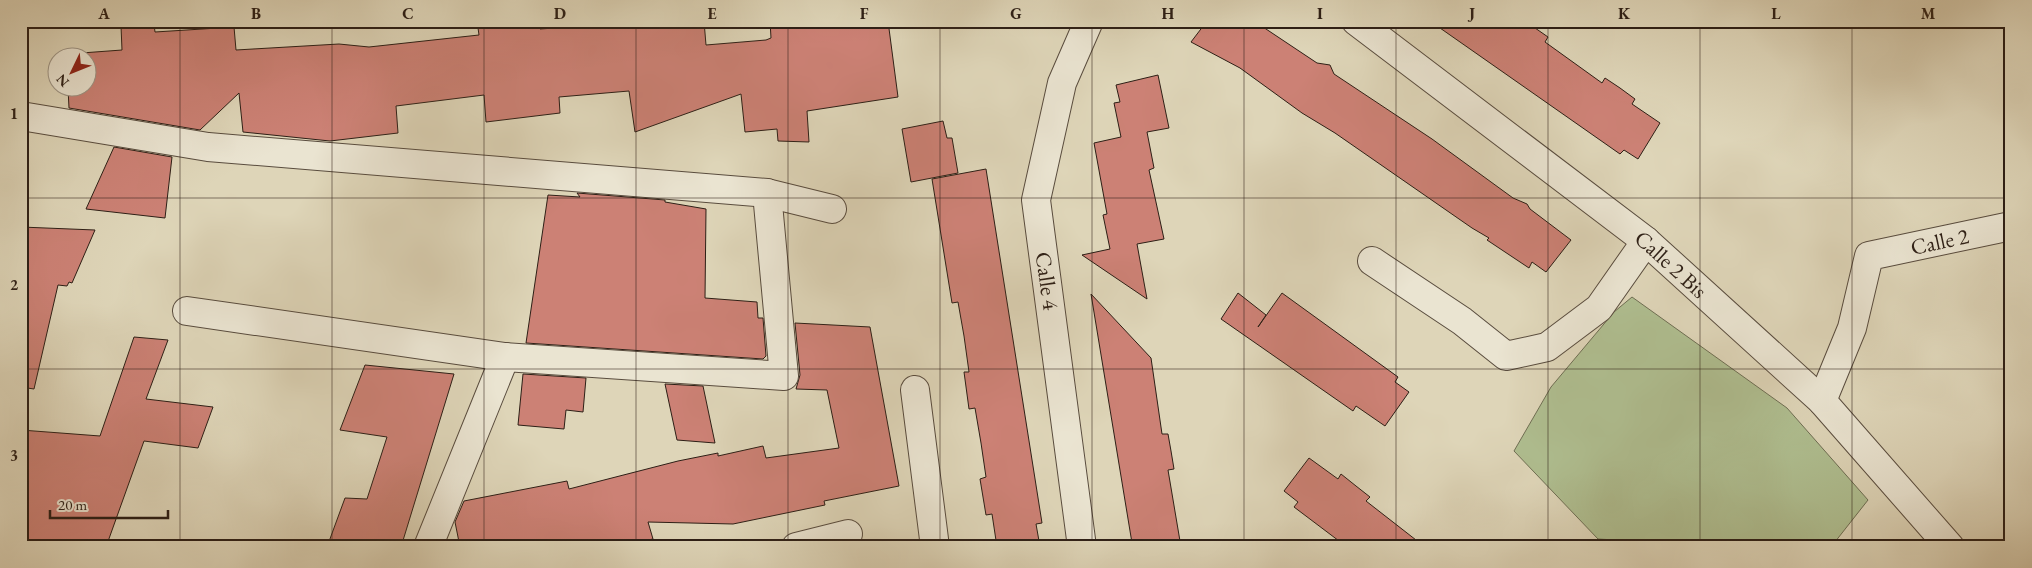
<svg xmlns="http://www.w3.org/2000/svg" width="2032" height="568" viewBox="0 0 2032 568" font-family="'EB Garamond',serif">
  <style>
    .green { fill: #afbe90; stroke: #6e6e53 }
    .building { fill: #cc8175; stroke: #2d1f16 }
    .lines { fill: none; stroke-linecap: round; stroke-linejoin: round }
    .minor-casing { stroke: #594c3e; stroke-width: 30 }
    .minor { stroke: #eae4d1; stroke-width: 28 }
    .grid { fill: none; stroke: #2d1f16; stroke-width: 1; stroke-opacity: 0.55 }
    .labels { text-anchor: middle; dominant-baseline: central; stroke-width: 4; stroke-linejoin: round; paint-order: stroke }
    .street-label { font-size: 22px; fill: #2d1f16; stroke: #eae4d1 }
    .neatline { fill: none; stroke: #2d1f16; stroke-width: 2 }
    .grid-label { font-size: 16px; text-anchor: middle; font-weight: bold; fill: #2d1f16 }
  </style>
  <rect width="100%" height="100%" fill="#ded5b8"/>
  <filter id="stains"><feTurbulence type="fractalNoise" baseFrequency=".004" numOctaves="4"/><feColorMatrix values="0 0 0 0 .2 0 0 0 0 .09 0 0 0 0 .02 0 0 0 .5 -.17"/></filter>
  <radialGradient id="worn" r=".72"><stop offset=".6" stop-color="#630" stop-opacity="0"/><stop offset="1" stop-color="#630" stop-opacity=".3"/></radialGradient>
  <path class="green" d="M 1632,297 L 1787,408 L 1868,500 L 1831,547 L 1737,547 L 1598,539 L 1514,451 L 1551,387 L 1614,312 Z"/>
  <g class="building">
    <path d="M 477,21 L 540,21 L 540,29 L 627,23 L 674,24 L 704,21 L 706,45 L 766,40 L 771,38 L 770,21 L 888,21 L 898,97 L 807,111 L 809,142 L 778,141 L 777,129 L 745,132 L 741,94 L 635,132 L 629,91 L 559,97 L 560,113 L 486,122 L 484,95 L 396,106 L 398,133 L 330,141 L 243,132 L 239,93 L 200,130 L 69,108 L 68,88 L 88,88 L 88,58 L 68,58 L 68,54 L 122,50 L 121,26 L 154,24 L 155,32 L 234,27 L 236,50 L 339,44 L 369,47 L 479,35 Z"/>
    <path d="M 1207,21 L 1254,21 L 1317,63 L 1330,65 L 1334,74 L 1432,139 L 1513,198 L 1527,204 L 1530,209 L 1571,240 L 1546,272 L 1532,262 L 1529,268 L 1487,240 L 1489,238 L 1472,228 L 1335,133 L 1302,113 L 1240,68 L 1191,42 Z"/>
    <path d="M 1430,21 L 1525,21 L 1548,37 L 1545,42 L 1602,83 L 1605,78 L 1620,88 L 1635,99 L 1632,104 L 1660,123 L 1638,159 L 1624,150 L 1620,154 Z"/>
    <path d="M 1158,75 L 1169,128 L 1147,132 L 1154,168 L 1149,170 L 1164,239 L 1137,244 L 1147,299 L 1082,255 L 1110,249 L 1103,215 L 1107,214 L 1094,143 L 1121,137 L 1114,103 L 1120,102 L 1116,85 Z"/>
    <path d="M 943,121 L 947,138 L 952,138 L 958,173 L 911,182 L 902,129 Z"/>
    <path d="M 114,147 L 172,157 L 165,218 L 86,209 Z"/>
    <path d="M 986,169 L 1042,523 L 1036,524 L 1039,541 L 1007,547 L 997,547 L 992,514 L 986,515 L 980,479 L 986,477 L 981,443 L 975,408 L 969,409 L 964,372 L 969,372 L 964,336 L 958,302 L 952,303 L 932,179 Z"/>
    <path d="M 577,193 L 665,200 L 665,202 L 706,209 L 705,298 L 757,302 L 758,318 L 763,318 L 766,356 L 763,359 L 526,343 L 548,195 L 580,197 Z"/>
    <path d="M 21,227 L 95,230 L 72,283 L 69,282 L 67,286 L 58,285 L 34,389 L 21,387 Z"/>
    <path d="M 1238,293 L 1266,315 L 1258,327 L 1282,293 L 1398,377 L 1395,382 L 1409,392 L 1385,426 L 1356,406 L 1353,411 L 1221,319 Z"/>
    <path d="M 1091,294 L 1151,358 L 1162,434 L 1168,434 L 1171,451 L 1174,469 L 1168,470 L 1181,547 L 1138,547 L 1138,542 L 1132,543 Z"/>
    <path d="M 795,323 L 870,327 L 899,486 L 824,501 L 825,505 L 733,524 L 648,522 L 653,539 L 614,547 L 460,547 L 455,522 L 464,501 L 567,481 L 569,489 L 678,461 L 718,453 L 718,456 L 763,446 L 766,458 L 839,448 L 827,390 L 796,389 L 800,375 Z"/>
    <path d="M 134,337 L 168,340 L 146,399 L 213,407 L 198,448 L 144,441 L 106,547 L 21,547 L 21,430 L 100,436 Z"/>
    <path d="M 365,365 L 454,374 L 401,547 L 327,547 L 345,498 L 367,499 L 387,437 L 340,430 Z"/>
    <path d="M 523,374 L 586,378 L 583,412 L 566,410 L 564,429 L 518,425 Z"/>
    <path d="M 665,384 L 703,386 L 715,443 L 677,440 Z"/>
    <path d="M 1309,458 L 1338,479 L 1341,474 L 1356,486 L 1370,497 L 1366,501 L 1425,547 L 1347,547 L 1294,507 L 1298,502 L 1284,491 Z"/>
  </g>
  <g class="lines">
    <defs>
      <g id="minor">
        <path id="s1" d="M 1356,21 L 1646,241 L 1822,401 L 1950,547"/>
        <path d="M 21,116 L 208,147 L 767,193 L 832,209"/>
        <path d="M 1372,261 L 1462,321 L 1506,356 L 1547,347 L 1599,308 L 1646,241"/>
        <path d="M 187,311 L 505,357 L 784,376 L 767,193"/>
        <path d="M 915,390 L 935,547"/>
        <path id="s2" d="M 1822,401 L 1852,328 L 1869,256 L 2011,226"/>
        <path d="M 428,547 L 505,357"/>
        <path d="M 796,547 L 848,534"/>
        <path d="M 1082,547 L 1036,200 L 1062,83 L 1089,21"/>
      </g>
    </defs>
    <use href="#minor" class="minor-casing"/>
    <use href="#minor" class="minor"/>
  </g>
  <path class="grid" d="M 180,21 L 180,547M 332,21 L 332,547M 484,21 L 484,547M 636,21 L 636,547M 788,21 L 788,547M 940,21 L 940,547M 1092,21 L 1092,547M 1244,21 L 1244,547M 1396,21 L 1396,547M 1548,21 L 1548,547M 1700,21 L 1700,547M 1852,21 L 1852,547M 21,198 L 2011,198M 21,369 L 2011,369"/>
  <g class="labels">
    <g class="street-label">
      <text stroke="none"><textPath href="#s2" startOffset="225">Calle 2</textPath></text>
      <text stroke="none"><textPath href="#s1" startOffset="398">Calle 2 Bis</textPath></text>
      <text transform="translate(1047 281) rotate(82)">Calle 4</text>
    </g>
  </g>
  <rect width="2032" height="568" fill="none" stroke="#ded5b8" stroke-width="55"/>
  <g transform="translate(72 72) rotate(227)"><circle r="24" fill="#eae4d1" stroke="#9e9586"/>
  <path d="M0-4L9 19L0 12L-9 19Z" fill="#8f2418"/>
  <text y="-8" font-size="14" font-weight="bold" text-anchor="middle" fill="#2d1f16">N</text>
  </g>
  <path d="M50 510v8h118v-8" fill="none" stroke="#2d1f16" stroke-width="2.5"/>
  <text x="58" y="510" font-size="15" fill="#2d1f16" stroke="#eae4d1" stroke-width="4" paint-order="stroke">20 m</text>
  <rect x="28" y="28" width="1976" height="512" class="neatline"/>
  <g class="grid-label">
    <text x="104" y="19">A</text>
    <text x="256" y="19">B</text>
    <text x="408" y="19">C</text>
    <text x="560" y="19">D</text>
    <text x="712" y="19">E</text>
    <text x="864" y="19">F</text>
    <text x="1016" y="19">G</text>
    <text x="1168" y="19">H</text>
    <text x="1320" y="19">I</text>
    <text x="1472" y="19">J</text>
    <text x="1624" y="19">K</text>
    <text x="1776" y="19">L</text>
    <text x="1928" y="19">M</text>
    <text x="14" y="119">1</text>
    <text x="14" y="290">2</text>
    <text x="14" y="461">3</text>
  </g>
  <rect width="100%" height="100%" filter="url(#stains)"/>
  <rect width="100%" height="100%" fill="url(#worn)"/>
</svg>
